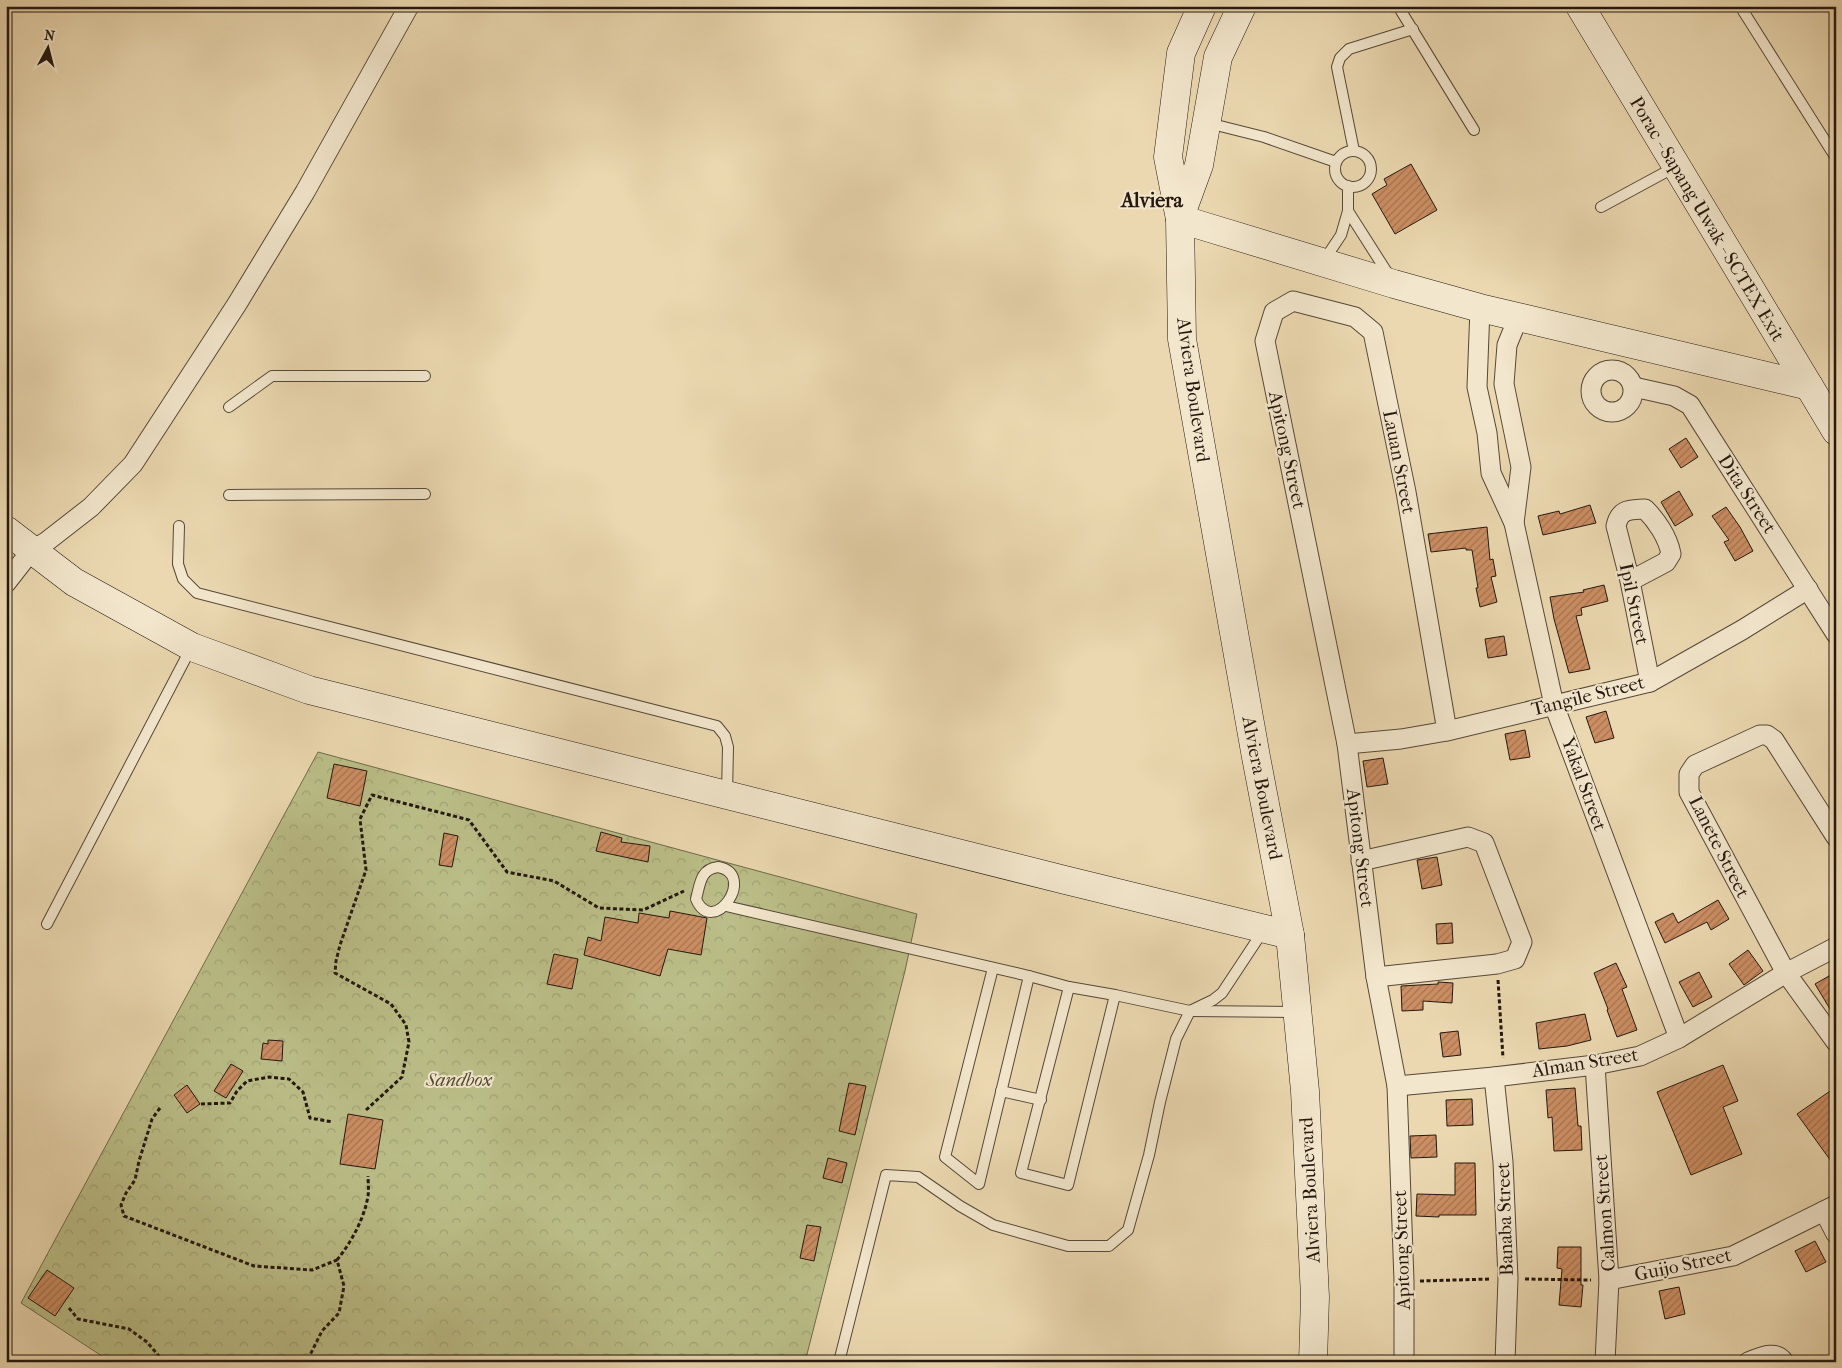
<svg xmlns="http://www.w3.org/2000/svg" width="1842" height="1368" viewBox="0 0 1842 1368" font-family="'IM FELL French Canon',serif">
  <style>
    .park { fill: url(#park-crowns); stroke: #706b4c }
    .building { fill: url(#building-hatch); stroke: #24180f }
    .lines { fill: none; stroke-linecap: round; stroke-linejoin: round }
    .lane-casing { stroke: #564837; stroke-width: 12 }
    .street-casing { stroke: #564837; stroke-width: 21 }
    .secondary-casing { stroke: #24180f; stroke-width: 29 }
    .path { stroke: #24180f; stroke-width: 3; stroke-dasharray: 4 2.5; stroke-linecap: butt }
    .lane { stroke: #f2e6cc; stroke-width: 10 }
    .street { stroke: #f2e6cc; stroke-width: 19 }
    .secondary { stroke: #f2e6cc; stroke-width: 28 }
    .labels { text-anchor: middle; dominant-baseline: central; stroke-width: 4; stroke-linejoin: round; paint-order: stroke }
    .street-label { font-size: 19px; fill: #24180f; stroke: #f2e6cc }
    .park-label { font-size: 19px; font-style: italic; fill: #514a33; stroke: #f2e6cc }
    .neighbourhood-label { font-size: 20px; font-weight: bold; fill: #24180f; stroke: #f2e6cc }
  </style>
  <defs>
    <pattern id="park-crowns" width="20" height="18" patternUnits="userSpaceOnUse" patternTransform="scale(1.25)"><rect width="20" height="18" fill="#bbbe88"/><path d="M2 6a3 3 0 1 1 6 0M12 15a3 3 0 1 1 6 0" fill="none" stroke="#a1a374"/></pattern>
    <pattern id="building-hatch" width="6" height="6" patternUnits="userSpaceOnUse" patternTransform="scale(1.25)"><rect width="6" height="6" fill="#cc8e63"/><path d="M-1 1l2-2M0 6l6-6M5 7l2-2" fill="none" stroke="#a57350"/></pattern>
  </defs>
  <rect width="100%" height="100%" fill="#ebd8b0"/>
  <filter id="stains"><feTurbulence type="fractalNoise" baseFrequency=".004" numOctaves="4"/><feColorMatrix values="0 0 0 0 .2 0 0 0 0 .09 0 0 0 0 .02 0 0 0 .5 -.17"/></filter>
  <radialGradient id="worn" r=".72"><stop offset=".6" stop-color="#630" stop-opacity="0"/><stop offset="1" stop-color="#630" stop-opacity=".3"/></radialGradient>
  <path class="park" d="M 318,752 L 917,914 L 905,971 L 805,1362 L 111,1362 L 21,1303 Z"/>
  <g class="building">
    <path d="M 1411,164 L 1437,210 L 1395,234 L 1372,194 L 1387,185 L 1384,179 Z"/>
    <path d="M 1686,438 L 1698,457 L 1681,468 L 1669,449 Z"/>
    <path d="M 1679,491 L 1693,515 L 1675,526 L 1661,502 Z"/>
    <path d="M 1590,505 L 1596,523 L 1543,535 L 1538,516 L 1559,511 L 1560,514 Z"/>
    <path d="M 1726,507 L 1740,527 L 1753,551 L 1735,561 L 1724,542 L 1729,540 L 1712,516 Z"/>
    <path d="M 1487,527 L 1490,560 L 1493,559 L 1496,576 L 1491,577 L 1497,602 L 1480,607 L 1476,588 L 1478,588 L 1472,550 L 1466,550 L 1466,548 L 1431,552 L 1428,534 Z"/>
    <path d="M 1604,585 L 1608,601 L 1581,608 L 1582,615 L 1576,616 L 1590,669 L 1569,673 L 1554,619 L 1550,597 L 1584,592 L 1583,590 Z"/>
    <path d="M 1504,636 L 1507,655 L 1488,658 L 1485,639 Z"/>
    <path d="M 1606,711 L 1614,738 L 1595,743 L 1586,717 Z"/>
    <path d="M 1525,730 L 1530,757 L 1510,760 L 1505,734 Z"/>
    <path d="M 1383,758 L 1388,784 L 1367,787 L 1363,761 Z"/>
    <path d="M 334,764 L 367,771 L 360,806 L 327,798 Z"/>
    <path d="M 601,832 L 622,838 L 621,842 L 650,846 L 648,862 L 596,851 Z"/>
    <path d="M 444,833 L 458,836 L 452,867 L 439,865 Z"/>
    <path d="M 1437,857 L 1442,885 L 1422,889 L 1417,860 Z"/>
    <path d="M 1718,900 L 1729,919 L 1711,930 L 1707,922 L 1665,943 L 1655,922 L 1673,913 L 1678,923 Z"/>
    <path d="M 670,911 L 707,918 L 701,955 L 668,949 L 660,976 L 584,955 L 588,937 L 601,941 L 605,917 L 638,923 L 639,913 L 669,918 Z"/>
    <path d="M 1452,923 L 1453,943 L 1437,944 L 1436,924 Z"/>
    <path d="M 1748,950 L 1763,971 L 1744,985 L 1729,964 Z"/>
    <path d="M 554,954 L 578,959 L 572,989 L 547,984 Z"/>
    <path d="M 1616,963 L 1627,987 L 1622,989 L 1637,1030 L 1617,1037 L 1607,1010 L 1608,1009 L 1594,973 Z"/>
    <path d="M 1699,972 L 1712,997 L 1693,1007 L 1679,982 Z"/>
    <path d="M 1836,972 L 1836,1019 L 1815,984 Z"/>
    <path d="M 1438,982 L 1453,983 L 1452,1003 L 1423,1001 L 1423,1010 L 1402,1011 L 1401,986 L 1438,984 Z"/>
    <path d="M 1585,1014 L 1591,1040 L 1567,1046 L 1539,1049 L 1536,1023 Z"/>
    <path d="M 1458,1031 L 1461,1055 L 1443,1057 L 1440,1033 Z"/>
    <path d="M 268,1040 L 283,1041 L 282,1061 L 261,1059 L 263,1043 L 268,1044 Z"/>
    <path d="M 231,1064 L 243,1071 L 226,1098 L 214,1091 Z"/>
    <path d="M 1723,1065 L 1738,1101 L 1723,1107 L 1742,1154 L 1691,1175 L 1657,1092 Z"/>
    <path d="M 849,1083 L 866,1086 L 855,1135 L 839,1131 Z"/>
    <path d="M 187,1085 L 200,1104 L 187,1113 L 174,1095 Z"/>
    <path d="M 1836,1087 L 1836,1168 L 1797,1114 Z"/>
    <path d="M 1575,1088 L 1578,1126 L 1581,1126 L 1582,1150 L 1554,1151 L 1552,1117 L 1548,1118 L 1546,1090 Z"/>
    <path d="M 1472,1099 L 1473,1125 L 1447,1126 L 1446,1100 Z"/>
    <path d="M 348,1114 L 383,1120 L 375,1169 L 340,1164 Z"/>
    <path d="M 1436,1135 L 1437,1157 L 1411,1158 L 1410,1136 Z"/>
    <path d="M 828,1158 L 847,1163 L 842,1183 L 823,1178 Z"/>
    <path d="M 1455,1163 L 1475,1163 L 1476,1215 L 1439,1215 L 1439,1217 L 1416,1216 L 1417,1194 L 1455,1195 Z"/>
    <path d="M 807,1225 L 821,1227 L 814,1261 L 800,1258 Z"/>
    <path d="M 1815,1241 L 1826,1262 L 1806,1272 L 1795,1251 Z"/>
    <path d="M 1558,1247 L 1581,1247 L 1581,1285 L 1583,1285 L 1581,1307 L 1559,1305 L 1562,1269 L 1557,1268 Z"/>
    <path d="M 47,1270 L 74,1288 L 55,1316 L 28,1298 Z"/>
    <path d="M 1679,1287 L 1685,1314 L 1665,1319 L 1659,1291 Z"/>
  </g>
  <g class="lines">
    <defs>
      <g id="lane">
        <path d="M 1398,6 L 1474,130"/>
        <path d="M 1740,6 L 1836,158"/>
        <path d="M 1208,123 L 1264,137 L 1336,162"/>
        <path d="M 1354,151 L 1337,67 L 1340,58 L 1349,49 L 1413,29"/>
        <circle cx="1353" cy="169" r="18"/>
        <path d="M 1601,207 L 1675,167"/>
        <path d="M 1348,211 L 1390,277"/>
        <path d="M 1323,262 L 1341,235 L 1348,211 L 1348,186"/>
        <path d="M 229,407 L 272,376 L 425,376"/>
        <path d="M 229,495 L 425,494"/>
        <path d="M 179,526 L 178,564 L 183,579 L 197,593 L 717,726 L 725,736 L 728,747 L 727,794"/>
        <path d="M 718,867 C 758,874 713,939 696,899 C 700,885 700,869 718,867 Z"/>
        <path d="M 726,906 L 1029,976 L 1069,987 L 1115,995 L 1190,1011 L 1296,1012"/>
        <path d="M 47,924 L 191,648"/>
        <path d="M 993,968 L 945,1157 L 979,1184 L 1029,976"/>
        <path d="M 1069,987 L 1021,1173 L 1068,1185 L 1115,995"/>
        <path d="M 1001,1091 L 1041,1100"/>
        <path d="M 839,1362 L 886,1175 L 918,1177 L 960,1206 L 993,1225 L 1068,1246 L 1109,1246 L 1128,1230 L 1149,1155 L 1160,1102 L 1176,1039 L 1190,1011 L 1213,1000 L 1222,993 L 1263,931"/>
      </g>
      <g id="street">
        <path d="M 1480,308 L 1477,387 L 1487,433 L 1491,473 L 1514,523 L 1554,705 L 1679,1038"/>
        <circle cx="1612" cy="391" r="21"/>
        <path d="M 1634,387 L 1674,396 L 1690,405 L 1836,634"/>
        <path d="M 1514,523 L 1521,467 L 1504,384 L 1507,345 L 1518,318"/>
        <path d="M 1630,581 L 1666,562 L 1671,554 C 1668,537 1656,520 1645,509 C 1630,510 1620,508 1616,526 L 1630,581 L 1650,682"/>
        <path d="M 6,583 L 31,551 L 46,542 L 91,507 L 133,464 L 237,304 L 305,192 L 409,6"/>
        <path d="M 1347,744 L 1401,739 L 1447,731 L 1650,682 L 1742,630 L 1808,589"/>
        <path d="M 1836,837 L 1774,740 L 1767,735 L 1760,735 L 1695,765 L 1689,774 L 1689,792 L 1786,973 L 1836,1042"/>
        <path d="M 1361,861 L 1468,837 L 1484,843 L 1522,942 L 1515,959 L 1497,964 L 1376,977"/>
        <path d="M 1595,1065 L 1609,1280 L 1605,1362"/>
        <path d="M 1494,1077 L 1503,1162 L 1508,1278 L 1505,1362"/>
        <path d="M 1397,1086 L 1494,1077 L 1595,1065 L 1640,1056 L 1679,1038 L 1786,973 L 1836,947"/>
        <path d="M 1824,1211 L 1836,1234"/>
        <path d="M 1609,1280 L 1733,1256 L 1836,1205"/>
        <path d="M 1404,1362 L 1404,1281 L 1397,1086 L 1376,977 L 1347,744 L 1265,341 L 1274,312 L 1293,301 L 1355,317 L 1373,332 L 1406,492 L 1447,731"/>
        <path d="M 1748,1362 C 1759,1358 1776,1349 1784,1362"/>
      </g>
      <g id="secondary">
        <path d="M 1202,6 L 1181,53 L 1168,157 L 1180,219 L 1182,339 L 1256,757 L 1290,935 L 1305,1091 L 1315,1297 L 1313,1362"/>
        <path d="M 1580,6 L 1836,431"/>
        <path d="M 1180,217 L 1199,165 L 1218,57 L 1242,6"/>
        <path d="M 1180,219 L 1394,284 L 1480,308 L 1809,386"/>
        <path d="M 6,530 L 74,582 L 192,647 L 309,690 L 1065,880 L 1290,935"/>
      </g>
    </defs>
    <use href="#lane" class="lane-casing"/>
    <use href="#street" class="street-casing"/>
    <use href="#secondary" class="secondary-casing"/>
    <g class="path">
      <path d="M 1498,980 L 1503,1058"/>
      <path d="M 201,1104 L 230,1103 L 237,1091 L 247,1081 L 269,1077 L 289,1079 L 303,1092 L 310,1118 L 333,1122"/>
      <path d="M 160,1108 L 152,1119 L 139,1161 L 135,1180 L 126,1193 L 121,1205 L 124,1216 L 254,1266 L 312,1270 L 337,1260 L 344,1286 L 339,1313 L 322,1331 L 310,1355 L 310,1362"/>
      <path d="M 366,1110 L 402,1077 L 409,1042 L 406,1025 L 391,1004 L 335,973 L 336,961 L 340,945 L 366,870 L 360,819 L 372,795 L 469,820 L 507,872 L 554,881 L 599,908 L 643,910 L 684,891"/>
      <path d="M 337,1260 C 352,1241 364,1219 368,1196 C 369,1189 368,1182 368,1176"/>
      <path d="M 1525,1279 L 1591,1280"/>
      <path d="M 1420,1281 L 1491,1279"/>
      <path d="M 69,1308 L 78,1319 L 129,1329 L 147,1342 L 164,1362"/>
    </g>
    <use href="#lane" class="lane"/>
    <use href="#street" class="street"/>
    <use href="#secondary" class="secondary"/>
  </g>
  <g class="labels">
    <g class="street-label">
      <text transform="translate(1707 219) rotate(59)">Porac - Sapang Uwak - SCTEX Exit</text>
      <text transform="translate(1193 390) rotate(82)">Alviera Boulevard</text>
      <text transform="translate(1287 450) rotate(78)">Apitong Street</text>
      <text transform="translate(1399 462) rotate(79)">Lauan Street</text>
      <text transform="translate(1747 494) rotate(57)">Dita Street</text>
      <text transform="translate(1634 604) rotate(78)">Ipil Street</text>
      <text transform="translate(1588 696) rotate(-14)">Tangile Street</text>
      <text transform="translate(1584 784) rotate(70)">Yakal Street</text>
      <text transform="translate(1262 788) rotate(79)">Alviera Boulevard</text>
      <text transform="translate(1719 847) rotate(63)">Lanete Street</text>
      <text transform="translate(1360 848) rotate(83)">Apitong Street</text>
      <text transform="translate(1585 1063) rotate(-9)">Alman Street</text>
      <text transform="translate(1310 1190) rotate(-93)">Alviera Boulevard</text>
      <text transform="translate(1605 1213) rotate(-94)">Calmon Street</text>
      <text transform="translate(1505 1219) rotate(-92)">Banaba Street</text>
      <text transform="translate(1402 1250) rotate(-92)">Apitong Street</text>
      <text transform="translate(1683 1265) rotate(-12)">Guijo Street</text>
    </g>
    <g class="park-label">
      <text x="459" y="1080">Sandbox</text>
    </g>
    <g class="neighbourhood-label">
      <text x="1152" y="200">Alviera</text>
    </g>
  </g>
  <rect width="1842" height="1368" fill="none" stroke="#ebd8b0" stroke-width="25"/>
  <rect x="8" y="8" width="1827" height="1353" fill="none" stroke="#24180f" stroke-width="2.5"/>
  <rect x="12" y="12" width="1817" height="1343" fill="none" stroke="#24180f"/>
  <g transform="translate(48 48) rotate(7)" stroke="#f2e6cc" stroke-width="4" paint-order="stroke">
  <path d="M0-4L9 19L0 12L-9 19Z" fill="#24180f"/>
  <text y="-8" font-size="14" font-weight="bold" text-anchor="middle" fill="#24180f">N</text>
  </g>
  <rect width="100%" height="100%" filter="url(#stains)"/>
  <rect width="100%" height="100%" fill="url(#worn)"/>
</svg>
